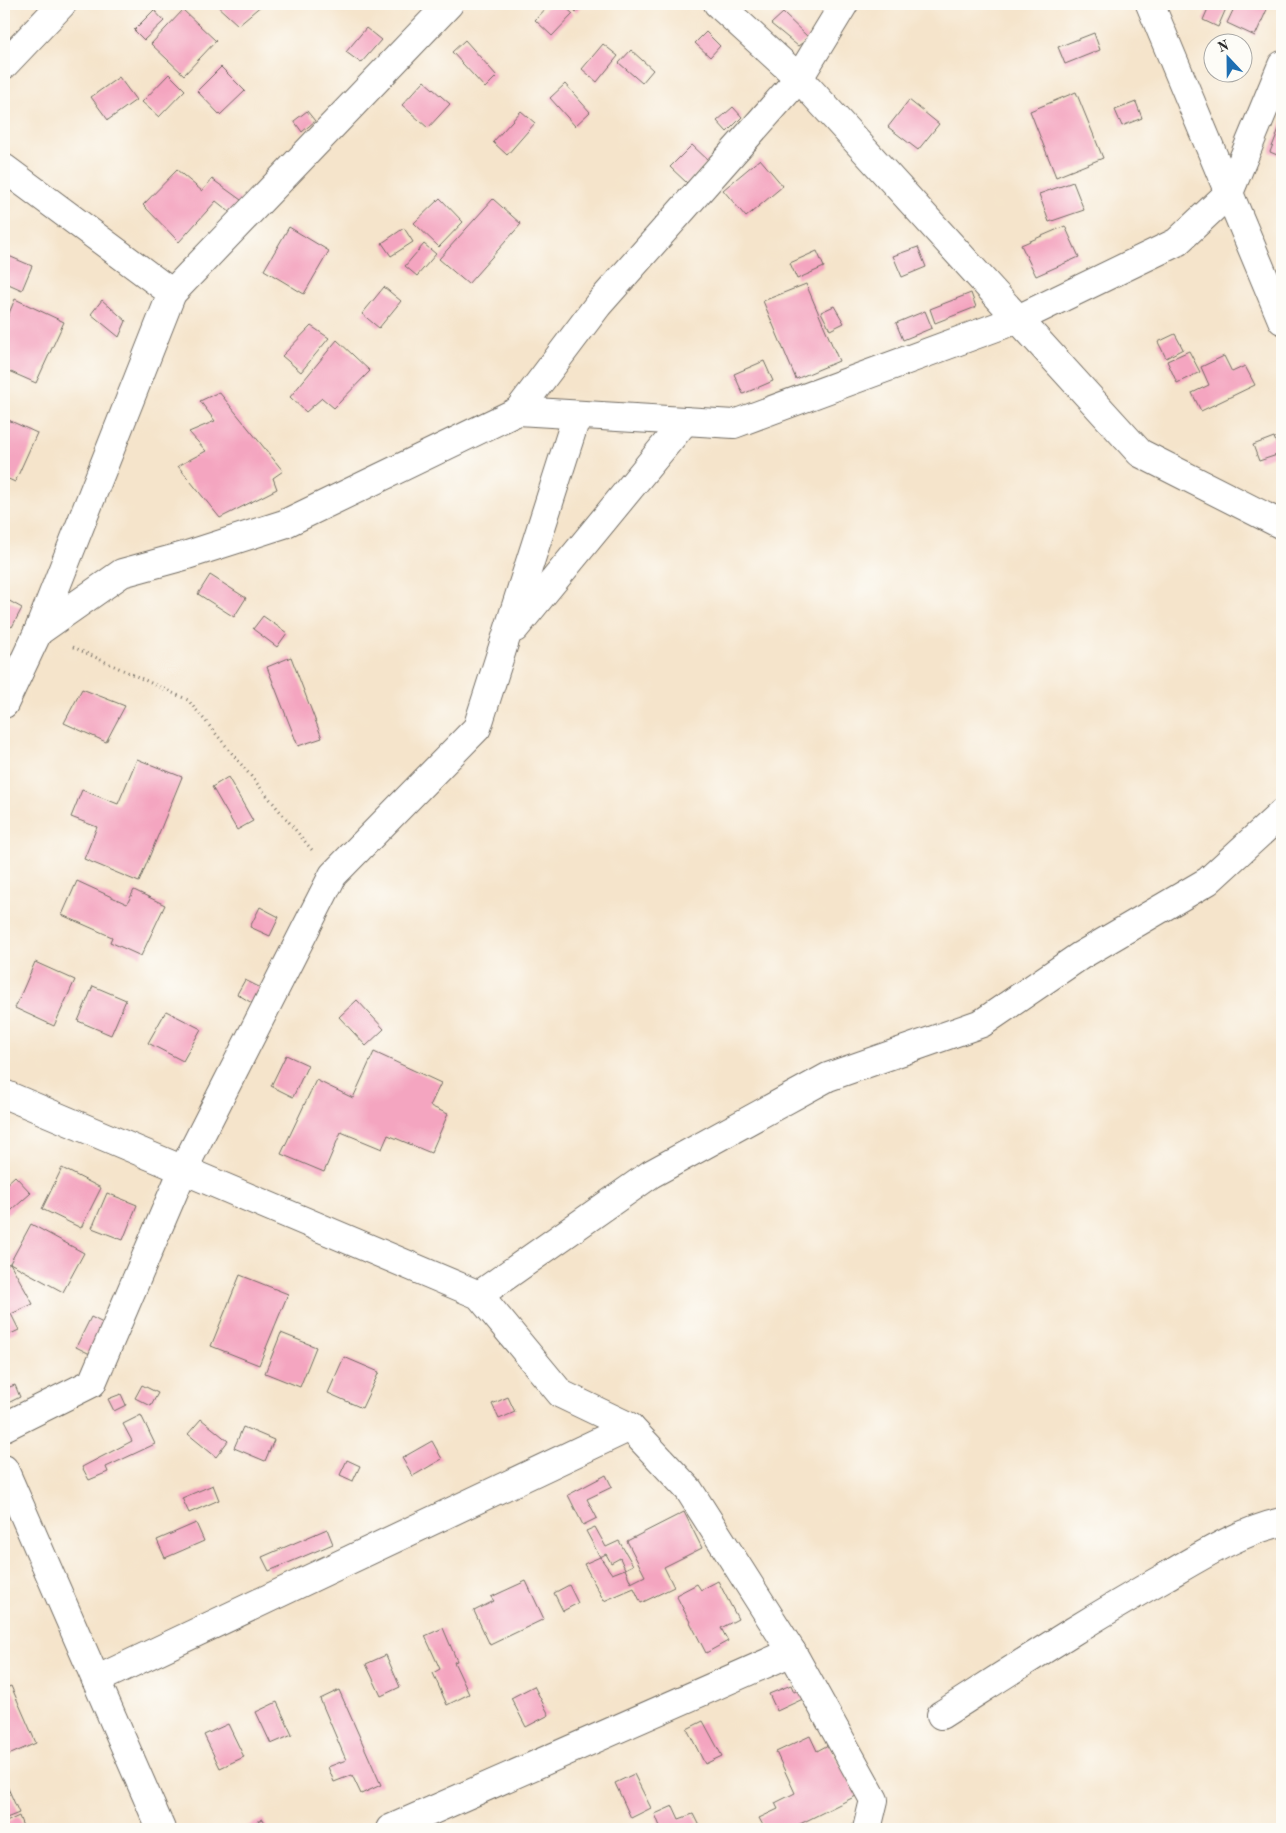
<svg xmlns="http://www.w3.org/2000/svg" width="1286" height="1833" viewBox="0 0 1286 1833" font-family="'Old Standard TT',serif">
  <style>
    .building { fill: #f4a5c0 }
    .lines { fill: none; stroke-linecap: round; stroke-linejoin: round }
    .minor-casing { stroke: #726c63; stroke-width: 30 }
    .path { stroke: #726c63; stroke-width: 3; stroke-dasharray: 1 4; stroke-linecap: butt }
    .minor { stroke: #fff; stroke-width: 28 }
  </style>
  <rect width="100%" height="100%" fill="#fdfcf7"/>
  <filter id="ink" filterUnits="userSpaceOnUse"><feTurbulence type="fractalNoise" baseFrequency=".02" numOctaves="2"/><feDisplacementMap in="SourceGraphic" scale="10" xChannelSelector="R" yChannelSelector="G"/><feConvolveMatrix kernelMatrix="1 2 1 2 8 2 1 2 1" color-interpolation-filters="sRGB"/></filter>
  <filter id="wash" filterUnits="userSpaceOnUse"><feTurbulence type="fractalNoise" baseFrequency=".0096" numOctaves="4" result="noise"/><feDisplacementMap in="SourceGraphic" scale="20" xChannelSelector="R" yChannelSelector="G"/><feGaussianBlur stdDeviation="1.12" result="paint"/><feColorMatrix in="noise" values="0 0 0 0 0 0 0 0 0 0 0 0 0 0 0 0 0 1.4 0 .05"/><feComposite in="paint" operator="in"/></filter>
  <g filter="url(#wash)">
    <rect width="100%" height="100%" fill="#f5e4cb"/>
    <g id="blocks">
      <g class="building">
        <path d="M 215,4 L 263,4 L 238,25 Z"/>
        <path d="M 550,4 L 562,4 L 573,14 L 552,36 L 535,20 Z"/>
        <path d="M 568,4 L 584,4 L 576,12 Z"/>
        <path d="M 1210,4 L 1228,4 L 1218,27 L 1203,20 Z"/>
        <path d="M 1236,4 L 1269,5 L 1255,36 L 1227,23 Z"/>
        <path d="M 154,10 L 164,21 L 144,40 L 134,30 Z"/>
        <path d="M 183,10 L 216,41 L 184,75 L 151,44 Z"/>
        <path d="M 783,13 L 809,38 L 798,46 L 771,24 Z"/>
        <path d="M 366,28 L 381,40 L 361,63 L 346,52 Z"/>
        <path d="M 706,32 L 720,46 L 710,57 L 695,43 Z"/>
        <path d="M 1094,33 L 1100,50 L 1065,64 L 1058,47 Z"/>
        <path d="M 465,40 L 497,76 L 485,88 L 452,52 Z"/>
        <path d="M 603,44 L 618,56 L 597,82 L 582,69 Z"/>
        <path d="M 631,50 L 653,70 L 642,83 L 619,63 Z"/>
        <path d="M 221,67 L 245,91 L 220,115 L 197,91 Z"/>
        <path d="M 169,74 L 185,90 L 159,117 L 142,102 Z"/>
        <path d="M 119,77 L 136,100 L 108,120 L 91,97 Z"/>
        <path d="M 424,81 L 450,104 L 428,128 L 402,105 Z"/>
        <path d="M 565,84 L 590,112 L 575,126 L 550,98 Z"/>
        <path d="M 1076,92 L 1103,158 L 1056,177 L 1030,111 Z"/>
        <path d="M 909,100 L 939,124 L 918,150 L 888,127 Z"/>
        <path d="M 1136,102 L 1142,118 L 1122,126 L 1115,110 Z"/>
        <path d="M 733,107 L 742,117 L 727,132 L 717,121 Z"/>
        <path d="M 307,111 L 315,121 L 302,132 L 294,121 Z"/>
        <path d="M 521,111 L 535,123 L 507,155 L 493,142 Z"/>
        <path d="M 1282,121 L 1282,157 L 1270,152 Z"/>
        <path d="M 692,145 L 709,161 L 687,183 L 670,167 Z"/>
        <path d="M 760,159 L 783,186 L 746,217 L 723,190 Z"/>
        <path d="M 177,170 L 202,191 L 212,179 L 241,200 L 231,213 L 216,201 L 179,242 L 143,205 Z"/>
        <path d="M 1073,182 L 1084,210 L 1049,222 L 1039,194 Z"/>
        <path d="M 440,198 L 463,222 L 439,247 L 414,223 Z"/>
        <path d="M 493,199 L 521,224 L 468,284 L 439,259 Z"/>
        <path d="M 1065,226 L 1079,257 L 1036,276 L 1021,245 Z"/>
        <path d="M 289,227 L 329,251 L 304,294 L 264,270 Z"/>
        <path d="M 404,228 L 413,242 L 391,256 L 382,243 Z"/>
        <path d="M 424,244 L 436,254 L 417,276 L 405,266 Z"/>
        <path d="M 918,247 L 926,267 L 902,277 L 893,256 Z"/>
        <path d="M 817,251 L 824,267 L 797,279 L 790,263 Z"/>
        <path d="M 4,254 L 32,266 L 22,290 L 4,282 Z"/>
        <path d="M 806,284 L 839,361 L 796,379 L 763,301 Z"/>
        <path d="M 384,287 L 401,301 L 379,328 L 362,314 Z"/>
        <path d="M 971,293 L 976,307 L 935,323 L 930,309 Z"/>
        <path d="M 15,299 L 64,322 L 36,383 L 4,369 L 4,325 Z"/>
        <path d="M 102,300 L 126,321 L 119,337 L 91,314 Z"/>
        <path d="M 834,306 L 844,323 L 830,330 L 821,312 Z"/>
        <path d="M 925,311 L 932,328 L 903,340 L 896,323 Z"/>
        <path d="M 311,326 L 329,338 L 301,372 L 282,356 Z"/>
        <path d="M 1175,334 L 1183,349 L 1166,358 L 1158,342 Z"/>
        <path d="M 337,340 L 370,371 L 334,408 L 322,398 L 306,412 L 290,397 Z"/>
        <path d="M 1189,351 L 1200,372 L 1177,383 L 1167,361 Z"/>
        <path d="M 1224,356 L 1232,372 L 1245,366 L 1255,385 L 1201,411 L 1192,393 L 1209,385 L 1201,367 Z"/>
        <path d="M 764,361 L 773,381 L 743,394 L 734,374 Z"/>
        <path d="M 219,392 L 283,471 L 273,478 L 277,489 L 220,518 L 178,466 L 206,451 L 189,432 L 215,421 L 200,401 Z"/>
        <path d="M 4,418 L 37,433 L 15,482 L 4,477 Z"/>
        <path d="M 1274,437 L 1280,454 L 1259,461 L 1253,445 Z"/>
        <path d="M 210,575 L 246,598 L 234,617 L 198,594 Z"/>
        <path d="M 4,598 L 22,608 L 12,627 L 4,622 Z"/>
        <path d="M 263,616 L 287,633 L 277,647 L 253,629 Z"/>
        <path d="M 291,657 L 322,738 L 298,746 L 267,667 Z"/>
        <path d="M 82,689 L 125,706 L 106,742 L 64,723 Z"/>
        <path d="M 137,759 L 182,777 L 139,882 L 84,859 L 97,827 L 71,817 L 82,790 L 118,804 Z"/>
        <path d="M 228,777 L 253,821 L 237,830 L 212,787 Z"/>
        <path d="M 77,881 L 127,904 L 134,890 L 165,905 L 141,956 L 110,942 L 112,937 L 62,915 Z"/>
        <path d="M 260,907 L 279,917 L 270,936 L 250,927 Z"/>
        <path d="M 35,962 L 75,980 L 54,1026 L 15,1008 Z"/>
        <path d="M 245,980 L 261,988 L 252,1003 L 237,994 Z"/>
        <path d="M 93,986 L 126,1000 L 111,1035 L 78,1021 Z"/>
        <path d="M 357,1000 L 384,1029 L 366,1046 L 339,1017 Z"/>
        <path d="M 166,1011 L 201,1029 L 183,1061 L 148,1043 Z"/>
        <path d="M 374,1052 L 441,1083 L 430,1106 L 448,1114 L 431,1153 L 388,1135 L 382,1149 L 341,1132 L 324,1172 L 281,1154 L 316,1080 L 353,1098 Z"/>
        <path d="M 286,1055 L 308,1065 L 293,1097 L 271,1086 Z"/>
        <path d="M 62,1168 L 101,1188 L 81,1228 L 42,1209 Z"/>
        <path d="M 15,1176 L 31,1193 L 4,1217 L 4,1186 Z"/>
        <path d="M 107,1193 L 137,1205 L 123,1240 L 92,1228 Z"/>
        <path d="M 31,1224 L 84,1253 L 63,1292 L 10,1263 L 33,1304 L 11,1314 L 19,1330 L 4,1337 L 4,1266 L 10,1263 Z"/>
        <path d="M 240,1275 L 288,1294 L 259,1365 L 211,1346 Z"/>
        <path d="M 91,1317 L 111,1327 L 96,1357 L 76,1347 Z"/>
        <path d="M 281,1333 L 316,1347 L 300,1387 L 265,1373 Z"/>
        <path d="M 344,1357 L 379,1372 L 362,1408 L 328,1393 Z"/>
        <path d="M 15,1385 L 20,1397 L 8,1403 L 4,1389 Z"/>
        <path d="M 142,1385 L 158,1393 L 151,1406 L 135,1398 Z"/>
        <path d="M 121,1394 L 126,1405 L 114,1411 L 108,1399 Z"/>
        <path d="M 508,1397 L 515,1412 L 499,1419 L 492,1404 Z"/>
        <path d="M 141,1415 L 155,1444 L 106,1467 L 108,1472 L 89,1480 L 82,1467 L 132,1441 L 123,1424 Z"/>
        <path d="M 201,1419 L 228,1441 L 216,1457 L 188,1434 Z"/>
        <path d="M 243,1427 L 274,1440 L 265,1461 L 234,1448 Z"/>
        <path d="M 432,1441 L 442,1459 L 413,1476 L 402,1458 Z"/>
        <path d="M 347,1460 L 360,1466 L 353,1481 L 340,1475 Z"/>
        <path d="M 606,1475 L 612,1487 L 587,1499 L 597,1518 L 583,1525 L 568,1495 Z"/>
        <path d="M 213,1485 L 219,1500 L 189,1513 L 182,1498 Z"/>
        <path d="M 684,1512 L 702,1548 L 664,1567 L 674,1587 L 641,1603 L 634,1588 L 604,1601 L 584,1564 L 600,1557 L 612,1574 L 625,1569 L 620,1558 L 611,1563 L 606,1554 L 600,1557 L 586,1531 L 595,1527 L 606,1547 L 619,1541 L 633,1565 L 625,1569 L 631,1583 L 645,1576 L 627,1541 Z"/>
        <path d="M 196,1523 L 204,1541 L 165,1558 L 157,1540 Z"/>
        <path d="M 327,1529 L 333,1544 L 269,1571 L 262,1557 Z"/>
        <path d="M 526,1581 L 544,1619 L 490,1645 L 474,1611 L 494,1601 L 491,1597 Z"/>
        <path d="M 718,1581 L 738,1619 L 721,1628 L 728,1641 L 706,1653 L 676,1595 L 697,1584 L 701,1590 Z"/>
        <path d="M 569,1585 L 578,1603 L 563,1611 L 554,1593 Z"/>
        <path d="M 443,1628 L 457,1661 L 454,1662 L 469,1694 L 447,1705 L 433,1673 L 440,1669 L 425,1636 Z"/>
        <path d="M 386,1655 L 400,1687 L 381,1696 L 366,1664 Z"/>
        <path d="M 791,1685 L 794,1692 L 801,1689 L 805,1698 L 777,1711 L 769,1694 Z"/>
        <path d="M 11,1686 L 36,1743 L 4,1757 L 4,1689 Z"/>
        <path d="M 534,1686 L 549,1715 L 526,1727 L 511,1698 Z"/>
        <path d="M 339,1690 L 381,1785 L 361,1794 L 352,1775 L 334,1782 L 328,1767 L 346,1760 L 320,1699 Z"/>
        <path d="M 277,1702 L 292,1735 L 271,1744 L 256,1712 Z"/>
        <path d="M 703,1721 L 722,1756 L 705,1764 L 687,1729 Z"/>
        <path d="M 228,1724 L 244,1757 L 220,1768 L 204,1735 Z"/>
        <path d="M 810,1736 L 817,1751 L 828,1745 L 858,1795 L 790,1829 L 765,1829 L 759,1818 L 778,1809 L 775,1803 L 795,1793 L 776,1752 Z"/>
        <path d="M 634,1774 L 651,1808 L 631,1818 L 615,1783 Z"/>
        <path d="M 4,1779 L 19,1813 L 4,1819 Z"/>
        <path d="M 673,1806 L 679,1819 L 693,1814 L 700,1828 L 661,1829 L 655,1814 Z"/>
        <path d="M 19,1816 L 24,1829 L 4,1829 L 4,1823 Z"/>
        <path d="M 263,1819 L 268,1829 L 244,1829 L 243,1828 Z"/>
      </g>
    </g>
  </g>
  <g filter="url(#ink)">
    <use href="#blocks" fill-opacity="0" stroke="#726c63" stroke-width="1"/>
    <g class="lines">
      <defs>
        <g id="minor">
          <path d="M 718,4 L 799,78 L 1140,453 L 1282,525"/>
          <path d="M 1150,4 L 1282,320"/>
          <path d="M 4,65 L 62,4"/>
          <path d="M 4,168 L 172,293 L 38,632 L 4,704"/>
          <path d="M 172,293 L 449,4"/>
          <path d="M 518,411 L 734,424 L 1018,319 L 1177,242 L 1229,193 L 1282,65"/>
          <path d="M 515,628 L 685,421"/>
          <path d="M 38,632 L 122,573 L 184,556 L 284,524 L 518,411 L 598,305 L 799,78 L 844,4"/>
          <path d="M 4,1094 L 479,1295 L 561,1394 L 630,1427 L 689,1490 L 792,1652 L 874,1800 L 867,1829"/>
          <path d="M 479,1295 L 651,1174 L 828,1077 L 982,1023 L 1080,956 L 1208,881 L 1282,813"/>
          <path d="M 4,1427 L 92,1383 L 183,1170 L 333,875 L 477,728 L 577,415"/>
          <path d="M 4,1469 L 161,1829"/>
          <path d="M 96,1680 L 630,1427"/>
          <path d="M 941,1715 C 1015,1668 1088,1620 1165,1577 C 1201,1556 1241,1531 1282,1522"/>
          <path d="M 390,1829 L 792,1652"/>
        </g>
      </defs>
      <use href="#minor" class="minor-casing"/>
      <path class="path" d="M 73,647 L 188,700 L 312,850"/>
      <use href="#minor" class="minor"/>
    </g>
  </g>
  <rect width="1286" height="1833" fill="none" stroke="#fdfcf7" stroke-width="20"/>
  <g transform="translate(1228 58) rotate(338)"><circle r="24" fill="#fdfcf7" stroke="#a9a8a5"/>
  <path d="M0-4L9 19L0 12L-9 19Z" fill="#1f6fb2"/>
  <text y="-8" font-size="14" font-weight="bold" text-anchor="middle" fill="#2b2b2b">N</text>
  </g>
</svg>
